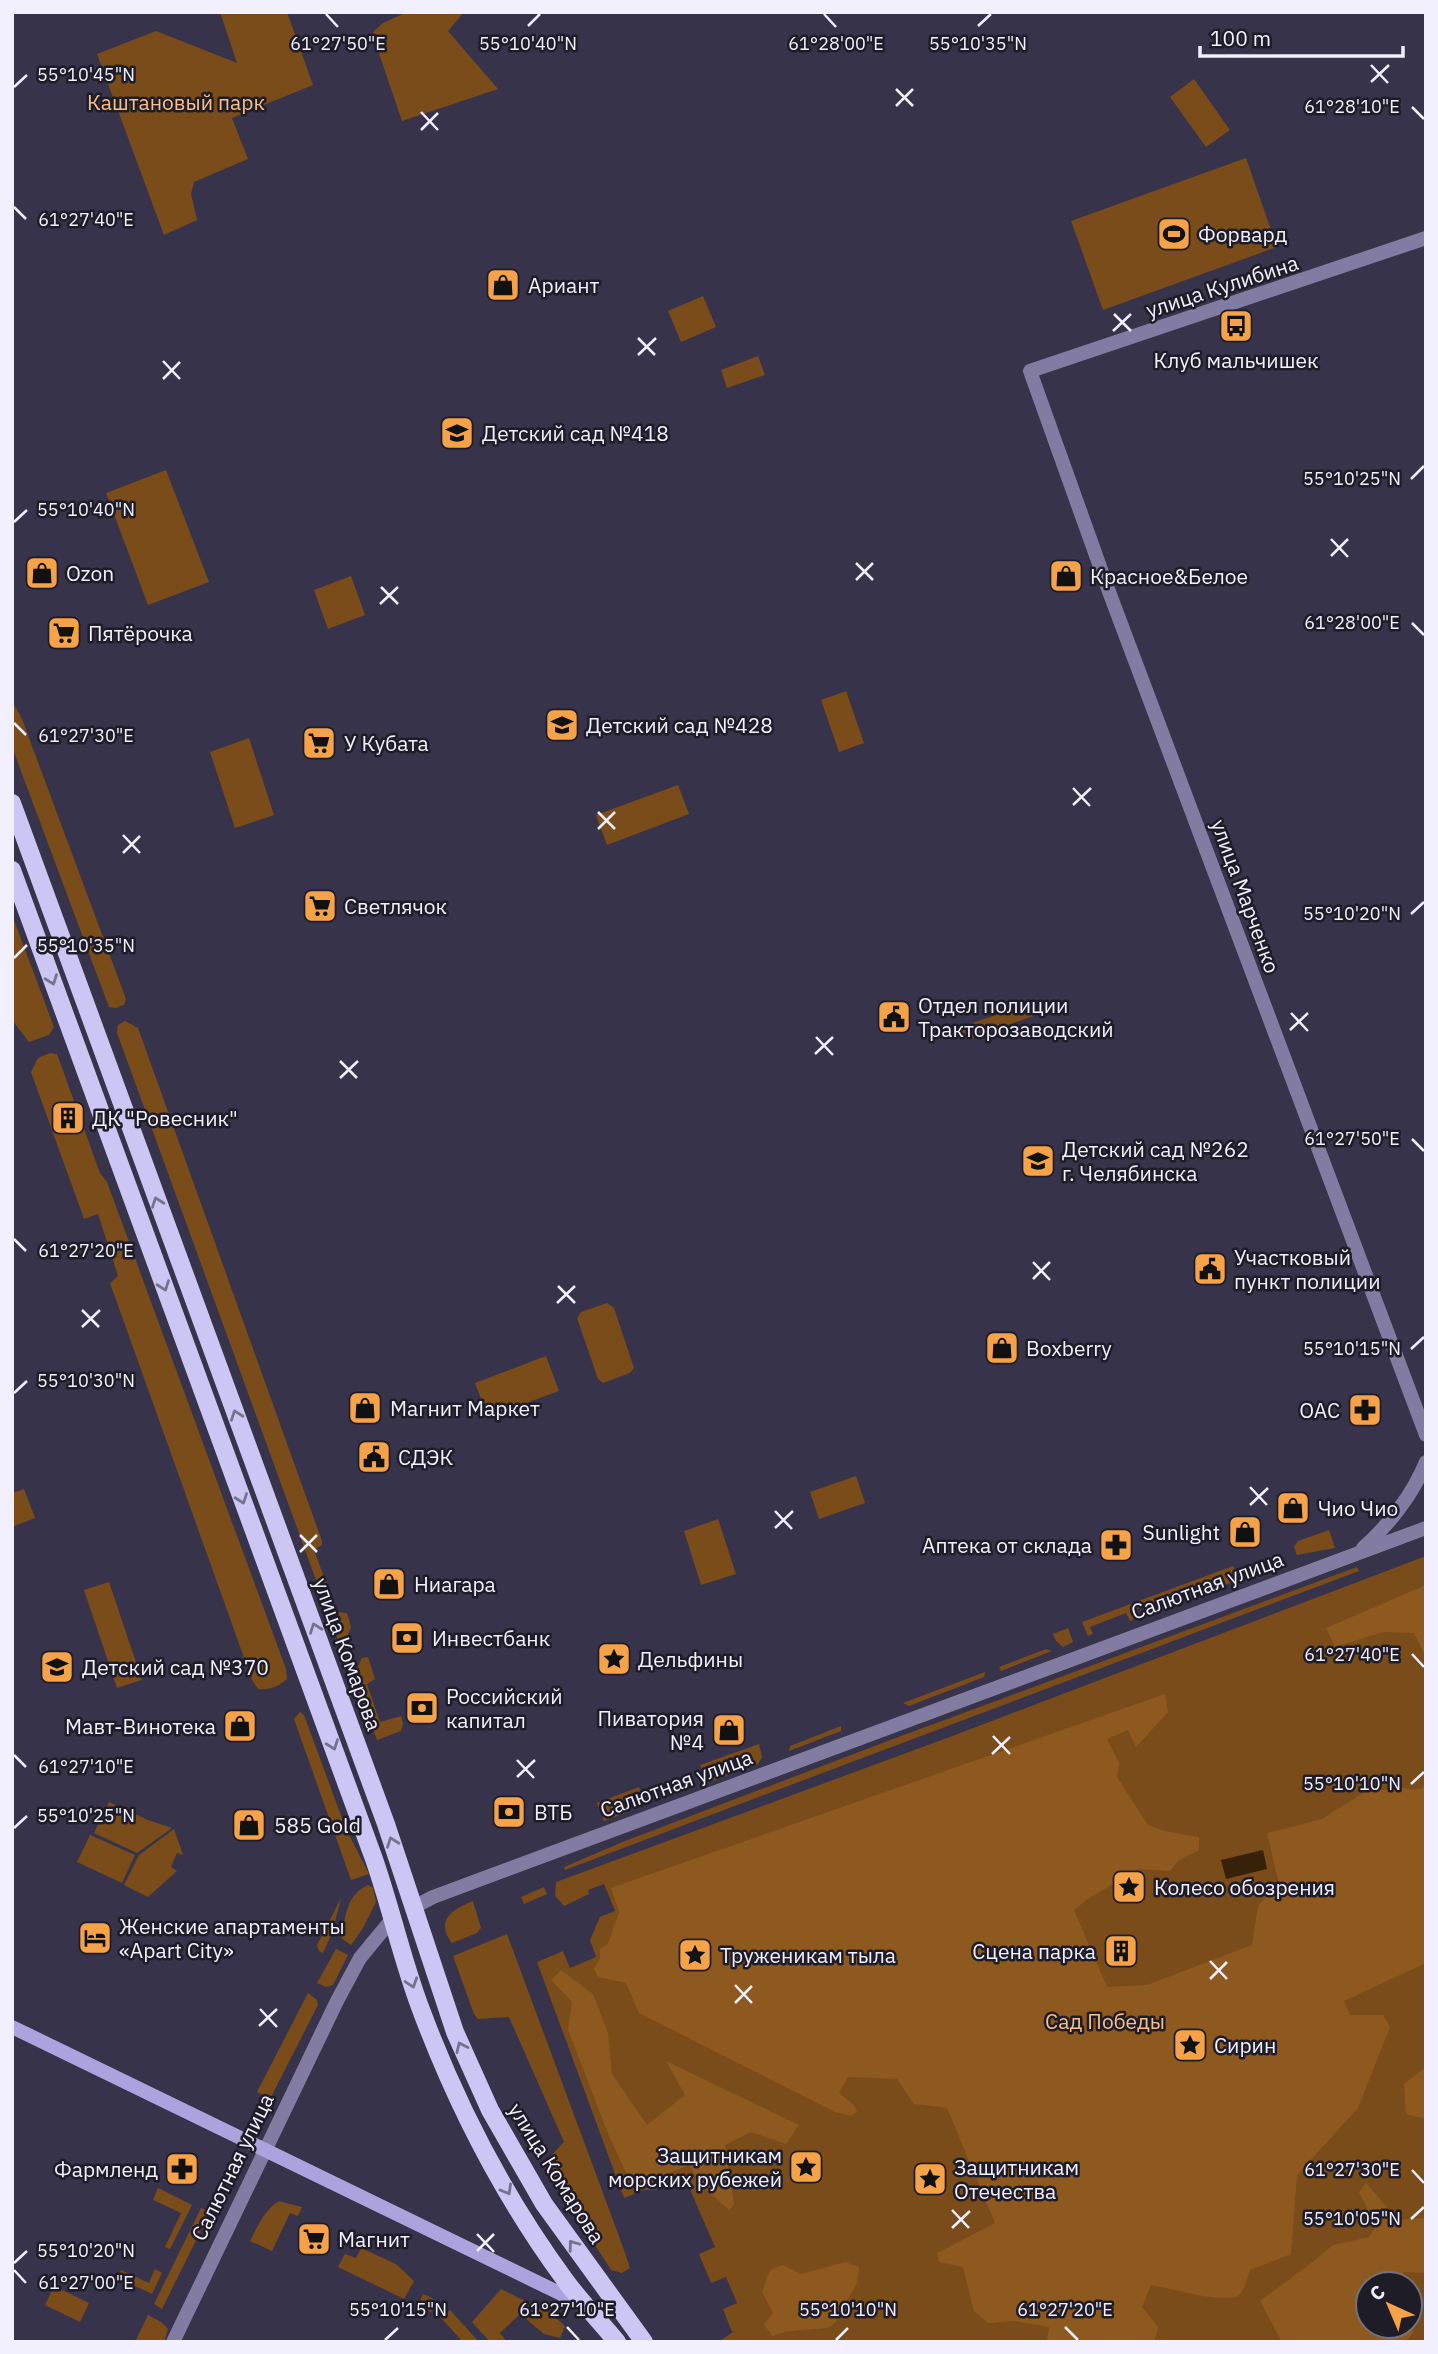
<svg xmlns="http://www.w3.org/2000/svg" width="1438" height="2354" viewBox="0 0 1438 2354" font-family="'IBM Plex Sans',sans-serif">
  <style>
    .green { fill: #7a4c19; fill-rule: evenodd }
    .forest { fill: #8e591e }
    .water { fill: #372109 }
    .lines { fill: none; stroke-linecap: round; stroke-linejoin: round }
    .tertiary { stroke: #827ca2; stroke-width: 14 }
    .secondary { stroke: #aca3de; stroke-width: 14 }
    .primary { stroke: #ccc6f4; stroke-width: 18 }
    .oneway { stroke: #75728e }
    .ticks { fill: none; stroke: #f2f0ff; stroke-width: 2.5 }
    .labels { text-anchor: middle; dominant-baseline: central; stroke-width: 5; stroke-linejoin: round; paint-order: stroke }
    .park-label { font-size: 21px; fill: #f7bf8b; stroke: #1e1d27 }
    .poi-label { font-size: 21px; fill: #f2f0ff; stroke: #1e1d27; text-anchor: start }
    .street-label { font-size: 21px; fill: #f2f0ff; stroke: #1e1d27 }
    .ticks-label { font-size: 18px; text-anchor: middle; fill: #f2f0ff; stroke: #1e1d27; stroke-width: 5; stroke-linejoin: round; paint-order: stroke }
  </style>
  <rect width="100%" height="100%" fill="#37334a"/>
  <g class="green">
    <path d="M 220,12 L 287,12 L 313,85 L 232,118 L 248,159 L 194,182 L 191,194 L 197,220 L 164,235 L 97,54 L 156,31 L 237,63 Z"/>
    <path d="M 407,12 L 464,12 L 448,31 L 498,89 L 402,121 L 372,33 L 383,23 Z"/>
    <path d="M 1194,79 L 1230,130 L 1206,147 L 1170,97 Z"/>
    <path d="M 1246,158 L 1277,247 L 1103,310 L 1071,221 Z"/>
    <path d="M 703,296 L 716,327 L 681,342 L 668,311 Z"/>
    <path d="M 758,356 L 765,375 L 727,388 L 721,370 Z"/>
    <path d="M 166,470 L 209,582 L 148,605 L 106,493 Z"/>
    <path d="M 351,576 L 365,615 L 328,629 L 314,590 Z"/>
    <path d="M 846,691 L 864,743 L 839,752 L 821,700 Z"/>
    <path d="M 12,701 L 22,719 L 126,999 L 124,1005 L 116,1008 L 109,1007 L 12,747 Z"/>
    <path d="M 249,738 L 274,815 L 235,828 L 210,752 Z"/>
    <path d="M 678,785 L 689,814 L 607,845 L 596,815 Z"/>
    <path d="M 12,915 L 54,1027 L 49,1035 L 29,1042 L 12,1020 Z"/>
    <path d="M 1034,1002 L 1039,1014 L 969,1039 L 964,1038 L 955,1029 Z"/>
    <path d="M 125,1021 L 138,1028 L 322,1541 L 322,1545 L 314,1550 L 337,1612 L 347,1613 L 351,1627 L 344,1645 L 340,1646 L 117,1033 L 118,1025 Z"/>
    <path d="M 50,1053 L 57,1054 L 100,1173 L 107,1182 L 286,1669 L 287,1679 C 278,1687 271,1690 258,1689 L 252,1680 L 110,1283 L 118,1276 L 98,1214 L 84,1219 L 31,1072 L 38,1058 Z"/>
    <path d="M 607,1303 L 614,1308 L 634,1368 L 630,1373 L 603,1383 L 598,1379 L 577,1318 L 581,1312 Z"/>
    <path d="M 546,1356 L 559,1391 L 488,1417 L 475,1383 Z"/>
    <path d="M 856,1476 L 865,1503 L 819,1519 L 810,1492 Z"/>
    <path d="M 24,1489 L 35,1518 L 12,1527 L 12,1493 Z"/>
    <path d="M 718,1519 L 736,1574 L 701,1585 L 684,1531 Z"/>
    <path d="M 1329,1530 L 1335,1548 L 1297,1555 L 1294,1547 L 1298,1541 Z"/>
    <path d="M 1426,1556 L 1426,2342 L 718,2342 L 735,2331 L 732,2332 L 723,2309 L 737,2303 L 726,2277 L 711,2283 L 699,2254 L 715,2247 L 685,2178 L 655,2190 L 644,2190 L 624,2198 L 537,1962 L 563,1951 L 570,1968 L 596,1957 L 590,1940 L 600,1917 L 615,1911 L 604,1884 L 588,1890 L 589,1894 L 564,1906 L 555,1896 L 556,1882 L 947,1738 ZM 1368,2284 L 1410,2284 L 1410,2326 L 1368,2326 Z"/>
    <path d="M 1233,1566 L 1239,1576 L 1238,1580 L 1215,1589 L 1205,1583 L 1136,1609 L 1137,1618 L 1130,1621 L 1126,1613 L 1090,1627 L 1093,1634 L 1088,1636 L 1082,1622 Z"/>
    <path d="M 1357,1567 L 1359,1571 L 565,1870 L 564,1867 L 625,1841 L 901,1736 Z"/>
    <path d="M 109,1582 L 142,1680 L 117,1688 L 84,1590 Z"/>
    <path d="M 1068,1628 L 1073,1642 L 1063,1647 L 1056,1641 L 1053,1634 Z"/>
    <path d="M 1046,1649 L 1052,1651 L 1001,1671 L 999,1667 Z"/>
    <path d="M 368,1657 L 375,1679 L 367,1684 L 380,1722 L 401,1716 L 403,1724 L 401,1731 L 377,1740 L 353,1677 L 362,1658 Z"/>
    <path d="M 985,1672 L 984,1677 L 909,1706 L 903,1703 Z"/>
    <path d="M 300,1712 L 304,1715 L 346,1829 L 369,1874 L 351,1880 L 294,1719 Z"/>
    <path d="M 841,1726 L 841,1731 L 789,1751 L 790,1746 Z"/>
    <path d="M 759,1744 L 762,1757 L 758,1764 L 707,1783 L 700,1765 Z"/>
    <path d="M 639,1787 L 641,1791 L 623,1798 L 628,1812 L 604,1821 L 597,1803 Z"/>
    <path d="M 109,1802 L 148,1820 L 172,1828 L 137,1853 L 94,1833 Z"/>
    <path d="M 174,1829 L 183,1855 L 177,1853 L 171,1867 L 177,1871 L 148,1897 L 124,1885 L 139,1855 Z"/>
    <path d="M 90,1835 L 135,1855 L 122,1883 L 77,1862 Z"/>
    <path d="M 368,1885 L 373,1888 L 376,1902 L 363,1928 L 351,1945 L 341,1938 C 346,1916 346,1895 368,1885 Z"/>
    <path d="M 544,1887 L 547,1894 L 524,1904 L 521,1897 Z"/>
    <path d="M 341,1898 L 332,1933 L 323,1953 L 319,1951 L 317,1945 Z"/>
    <path d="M 473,1901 L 481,1928 L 477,1933 L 452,1943 C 434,1920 453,1909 473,1901 Z"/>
    <path d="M 507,1934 L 623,2247 L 630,2268 L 622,2273 L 611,2270 L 543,2164 L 564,2142 L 509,2017 L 478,2019 L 474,2014 L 453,1956 Z"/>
    <path d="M 336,1949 L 348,1955 L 333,1985 L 326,1987 L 317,1983 Z"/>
    <path d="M 308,1993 L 317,2000 L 318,2005 L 270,2099 L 257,2092 Z"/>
    <path d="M 158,2188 L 192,2205 L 170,2249 L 165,2247 L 181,2213 L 153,2200 Z"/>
    <path d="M 279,2201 L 302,2207 L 298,2216 L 290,2213 L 272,2251 L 250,2241 C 258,2226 264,2210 279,2201 Z"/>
    <path d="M 201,2208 L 210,2212 L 162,2309 L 154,2304 Z"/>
    <path d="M 361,2248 L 396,2264 L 414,2281 L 404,2299 L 338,2267 L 345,2254 L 356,2258 Z"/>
    <path d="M 155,2269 L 162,2273 L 152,2294 L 118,2278 L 121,2270 L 149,2283 Z"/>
    <path d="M 54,2286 L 89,2303 L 80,2322 L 45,2305 Z"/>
    <path d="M 501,2289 L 550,2313 L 565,2326 L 560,2338 L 544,2334 L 520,2314 L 500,2333 L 507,2342 L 490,2342 L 472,2322 Z"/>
    <path d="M 423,2294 L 436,2300 L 431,2312 L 418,2306 Z"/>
    <path d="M 450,2310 L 479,2342 L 463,2342 L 441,2318 Z"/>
    <path d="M 148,2315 L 161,2322 L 168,2329 L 164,2342 L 135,2342 Z"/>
  </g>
  <g class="forest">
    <path d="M 1426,1585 L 1426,1657 L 1414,1633 L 1383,1632 L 1335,1647 L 1326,1628 Z"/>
    <path d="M 1165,1694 L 1168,1712 L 1136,1747 L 1128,1730 L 1107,1739 L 1119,1763 L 1117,1777 L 1148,1825 L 1164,1831 L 1199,1837 L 1199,1850 L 1179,1860 L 1170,1871 L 1139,1869 L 1089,1898 L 1074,1910 L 1107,1987 L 1147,1985 L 1252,1945 L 1258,1906 L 1279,1884 L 1267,1833 L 1322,1819 L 1371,1788 C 1386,1793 1387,1788 1400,1788 C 1411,1788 1408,1792 1423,1788 L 1426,1779 L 1426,1963 L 1344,2001 L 1350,2015 L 1383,2015 L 1390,2027 L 1358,2108 L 1297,2175 L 1291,2254 L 1250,2270 C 1247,2277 1245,2290 1239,2295 C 1225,2305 1170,2288 1151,2285 L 1142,2307 L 1158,2327 L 1154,2342 L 1047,2342 L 1049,2327 L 1014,2321 L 988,2323 L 974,2311 L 963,2267 L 939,2262 L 937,2253 L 995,2223 L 947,2108 L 914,2104 L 897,2079 L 848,2077 L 839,2093 L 854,2105 L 857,2112 L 851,2116 L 835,2112 L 639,2013 L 626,1983 L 598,1977 L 594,1969 L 600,1958 L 600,1949 L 608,1944 L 619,1912 L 611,1888 Z"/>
    <path d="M 561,1970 L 593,1994 L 608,2033 L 612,2074 L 647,2125 L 685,2095 L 666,2061 L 799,2125 L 786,2144 L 751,2132 L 725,2145 L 734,2205 L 729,2210 L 703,2187 L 689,2165 L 633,2188 L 609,2136 L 568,2030 L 572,2002 L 551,1980 Z"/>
    <path d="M 1426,2067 L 1426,2119 L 1406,2114 L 1404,2084 Z"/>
    <path d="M 1366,2183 L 1398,2220 L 1426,2218 L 1426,2273 L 1403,2272 L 1402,2284 L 1368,2284 L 1368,2326 L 1410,2326 L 1410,2321 L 1413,2333 L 1405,2342 L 1282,2342 L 1260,2301 L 1305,2268 L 1333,2245 L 1369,2237 L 1376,2226 L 1359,2192 Z"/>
    <path d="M 845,2262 L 859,2267 L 857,2283 L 835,2323 L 828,2328 L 788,2331 L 772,2336 L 764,2324 L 773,2313 L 762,2292 L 770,2270 L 783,2265 L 801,2274 Z"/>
  </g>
  <path class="water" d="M 1263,1850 L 1267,1869 L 1226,1879 L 1221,1860 Z"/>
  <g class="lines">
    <g class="tertiary">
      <path d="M 1426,238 L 1030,371 L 1108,589 L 1426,1435"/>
      <path d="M 1363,1548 C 1389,1525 1413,1494 1426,1462"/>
      <path d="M 414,1907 L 433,1897 L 1426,1528"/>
      <path d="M 173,2342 L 337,2001 L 360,1958 L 393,1918"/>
    </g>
    <path class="secondary" d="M 12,2027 L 584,2305"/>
    <g class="primary">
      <path d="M 12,803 L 386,1824 L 455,2032 L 490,2110 L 544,2204 L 644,2342"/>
      <path d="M 12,870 L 374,1859 C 391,1908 402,1959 420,2007 C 456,2104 504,2197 565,2280 C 581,2302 600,2321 617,2342"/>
    </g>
  </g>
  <defs><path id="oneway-chevron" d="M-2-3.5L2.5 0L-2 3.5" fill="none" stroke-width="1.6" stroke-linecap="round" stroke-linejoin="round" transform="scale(1.75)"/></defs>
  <g class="oneway">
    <use href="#oneway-chevron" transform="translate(52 980) rotate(70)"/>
    <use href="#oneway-chevron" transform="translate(157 1202) rotate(-110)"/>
    <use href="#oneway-chevron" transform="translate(164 1286) rotate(70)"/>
    <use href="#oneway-chevron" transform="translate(236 1415) rotate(-110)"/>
    <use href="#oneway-chevron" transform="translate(242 1499) rotate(70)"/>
    <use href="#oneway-chevron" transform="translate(315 1628) rotate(-110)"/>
    <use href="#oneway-chevron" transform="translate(333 1745) rotate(70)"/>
    <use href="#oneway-chevron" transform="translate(392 1842) rotate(-110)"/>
    <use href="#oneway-chevron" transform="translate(412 1983) rotate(72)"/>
    <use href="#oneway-chevron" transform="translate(461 2047) rotate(-115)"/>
    <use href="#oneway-chevron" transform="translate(507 2190) rotate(60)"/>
    <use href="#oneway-chevron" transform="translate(573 2245) rotate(-126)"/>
  </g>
  <path class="ticks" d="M 326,14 L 338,27M 824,14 L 836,27M 528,26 L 540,14M 978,26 L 991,14M 1371,65 L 1388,83M 1371,82 L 1389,65M 14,87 L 27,75M 896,89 L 913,106M 896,106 L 913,89M 1412,107 L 1424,119M 421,112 L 438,130M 421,130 L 438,113M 14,207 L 26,219M 1114,314 L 1131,331M 1113,331 L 1131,314M 638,338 L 655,355M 638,355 L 656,338M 163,361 L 180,379M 163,379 L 180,362M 1411,479 L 1424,466M 14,522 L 27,510M 1331,539 L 1348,557M 1331,556 L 1348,539M 856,563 L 873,580M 856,580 L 873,563M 381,587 L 398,604M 380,604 L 398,587M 1412,623 L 1424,635M 14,723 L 26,735M 1073,788 L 1090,806M 1073,805 L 1091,788M 598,812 L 615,829M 598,829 L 615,812M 123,835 L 140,853M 123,853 L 140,836M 1411,914 L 1424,902M 14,958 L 27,945M 1291,1013 L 1308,1031M 1290,1030 L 1308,1013M 816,1037 L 833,1055M 815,1054 L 833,1037M 340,1061 L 357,1078M 340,1078 L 358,1061M 1412,1139 L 1424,1151M 14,1239 L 26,1251M 1033,1262 L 1050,1280M 1033,1279 L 1050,1262M 558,1286 L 575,1303M 557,1303 L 575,1286M 82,1310 L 99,1327M 82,1327 L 100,1310M 1411,1349 L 1424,1337M 14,1393 L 27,1381M 1250,1487 L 1267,1505M 1250,1505 L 1268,1488M 775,1511 L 792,1529M 775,1528 L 793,1511M 300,1535 L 317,1552M 300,1552 L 317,1535M 1412,1654 L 1424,1667M 993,1736 L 1010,1754M 992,1754 L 1010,1737M 14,1755 L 26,1767M 517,1760 L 534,1778M 517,1777 L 535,1760M 1411,1784 L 1424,1772M 14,1828 L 27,1816M 1210,1961 L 1227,1979M 1210,1979 L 1227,1962M 735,1985 L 752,2003M 735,2003 L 752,1986M 260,2009 L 277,2027M 259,2026 L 277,2009M 1412,2170 L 1424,2183M 952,2210 L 969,2228M 1411,2219 L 1424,2207M 952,2228 L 970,2211M 477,2234 L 494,2252M 477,2251 L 494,2234M 14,2263 L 27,2251M 14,2270 L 26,2283M 567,2327 L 579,2340M 1065,2327 L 1078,2340M 385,2340 L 398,2328M 836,2340 L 848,2328"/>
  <defs>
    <symbol id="stadium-square" viewBox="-11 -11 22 22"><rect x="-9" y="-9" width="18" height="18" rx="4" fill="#f6a248" stroke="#1e1d27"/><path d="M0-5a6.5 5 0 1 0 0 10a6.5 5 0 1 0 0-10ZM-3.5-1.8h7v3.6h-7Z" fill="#111"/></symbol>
    <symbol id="shop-square" viewBox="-11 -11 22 22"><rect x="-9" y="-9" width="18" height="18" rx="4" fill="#f6a248" stroke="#1e1d27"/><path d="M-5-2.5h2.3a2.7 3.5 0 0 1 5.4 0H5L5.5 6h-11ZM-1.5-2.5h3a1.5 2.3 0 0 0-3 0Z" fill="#111"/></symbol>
    <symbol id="bus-square" viewBox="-11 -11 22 22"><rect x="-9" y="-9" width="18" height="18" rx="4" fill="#f6a248" stroke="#1e1d27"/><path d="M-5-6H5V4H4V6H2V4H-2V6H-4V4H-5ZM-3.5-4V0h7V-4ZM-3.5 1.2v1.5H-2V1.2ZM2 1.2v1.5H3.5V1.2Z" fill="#111"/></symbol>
    <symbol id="school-square" viewBox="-11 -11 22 22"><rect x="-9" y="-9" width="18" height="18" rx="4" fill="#f6a248" stroke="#1e1d27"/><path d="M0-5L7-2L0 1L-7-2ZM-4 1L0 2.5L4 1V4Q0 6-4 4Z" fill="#111"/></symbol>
    <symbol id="supermarket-square" viewBox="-11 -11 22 22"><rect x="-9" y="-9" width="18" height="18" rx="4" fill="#f6a248" stroke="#1e1d27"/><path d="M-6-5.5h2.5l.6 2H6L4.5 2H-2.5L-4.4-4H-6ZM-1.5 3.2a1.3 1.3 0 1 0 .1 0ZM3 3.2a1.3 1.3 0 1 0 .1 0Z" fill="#111"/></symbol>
    <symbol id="civic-square" viewBox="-11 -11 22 22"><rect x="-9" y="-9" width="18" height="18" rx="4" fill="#f6a248" stroke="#1e1d27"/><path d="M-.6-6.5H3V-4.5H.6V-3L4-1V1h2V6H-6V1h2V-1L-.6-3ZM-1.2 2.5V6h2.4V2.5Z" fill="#111"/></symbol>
    <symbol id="building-square" viewBox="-11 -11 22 22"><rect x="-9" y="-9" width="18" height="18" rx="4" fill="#f6a248" stroke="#1e1d27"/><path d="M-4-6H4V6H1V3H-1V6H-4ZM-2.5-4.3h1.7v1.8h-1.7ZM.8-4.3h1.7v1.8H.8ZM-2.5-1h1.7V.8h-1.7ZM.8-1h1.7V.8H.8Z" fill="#111"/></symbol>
    <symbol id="pharmacy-square" viewBox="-11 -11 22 22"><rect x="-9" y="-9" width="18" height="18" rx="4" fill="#f6a248" stroke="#1e1d27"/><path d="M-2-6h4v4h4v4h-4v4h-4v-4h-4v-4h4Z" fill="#111"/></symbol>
    <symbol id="bank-square" viewBox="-11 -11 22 22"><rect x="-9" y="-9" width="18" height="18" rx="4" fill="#f6a248" stroke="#1e1d27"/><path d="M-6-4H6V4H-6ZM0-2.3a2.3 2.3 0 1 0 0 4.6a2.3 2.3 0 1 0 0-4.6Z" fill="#111"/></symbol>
    <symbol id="sight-square" viewBox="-11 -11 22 22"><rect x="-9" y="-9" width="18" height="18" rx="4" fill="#f6a248" stroke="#1e1d27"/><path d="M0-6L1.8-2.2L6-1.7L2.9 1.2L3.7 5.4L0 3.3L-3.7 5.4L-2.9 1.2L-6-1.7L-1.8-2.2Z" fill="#111"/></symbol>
    <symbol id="hotel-square" viewBox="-11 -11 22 22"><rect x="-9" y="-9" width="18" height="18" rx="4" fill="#f6a248" stroke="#1e1d27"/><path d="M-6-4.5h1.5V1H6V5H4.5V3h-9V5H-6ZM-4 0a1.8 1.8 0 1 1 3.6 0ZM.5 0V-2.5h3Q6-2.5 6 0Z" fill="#111"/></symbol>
  </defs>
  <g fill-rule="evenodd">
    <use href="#stadium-square" x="1155" y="215" width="38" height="38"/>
    <use href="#shop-square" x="484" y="266" width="38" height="38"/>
    <use href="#bus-square" x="1217" y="307" width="38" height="38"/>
    <use href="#school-square" x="438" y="414" width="38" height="38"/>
    <use href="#shop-square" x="23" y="554" width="38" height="38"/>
    <use href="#shop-square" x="1047" y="557" width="38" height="38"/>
    <use href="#supermarket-square" x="45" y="614" width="38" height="38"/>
    <use href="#school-square" x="543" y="706" width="38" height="38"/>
    <use href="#supermarket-square" x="300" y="724" width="38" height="38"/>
    <use href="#supermarket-square" x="301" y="887" width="38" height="38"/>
    <use href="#civic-square" x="875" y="998" width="38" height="38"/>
    <use href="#building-square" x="49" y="1099" width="38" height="38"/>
    <use href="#school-square" x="1019" y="1142" width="38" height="38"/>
    <use href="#civic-square" x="1191" y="1250" width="38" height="38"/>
    <use href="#shop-square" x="983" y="1329" width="38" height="38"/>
    <use href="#shop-square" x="346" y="1389" width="38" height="38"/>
    <use href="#pharmacy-square" x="1346" y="1391" width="38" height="38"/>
    <use href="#civic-square" x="355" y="1438" width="38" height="38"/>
    <use href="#shop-square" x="1274" y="1489" width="38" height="38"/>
    <use href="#shop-square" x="1226" y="1513" width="38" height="38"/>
    <use href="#pharmacy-square" x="1097" y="1526" width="38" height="38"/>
    <use href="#shop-square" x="370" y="1565" width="38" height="38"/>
    <use href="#bank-square" x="388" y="1619" width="38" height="38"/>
    <use href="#sight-square" x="595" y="1640" width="38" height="38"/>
    <use href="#school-square" x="38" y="1648" width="38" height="38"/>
    <use href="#bank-square" x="403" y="1689" width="38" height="38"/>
    <use href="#shop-square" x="221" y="1707" width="38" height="38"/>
    <use href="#shop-square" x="710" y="1711" width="38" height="38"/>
    <use href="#bank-square" x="490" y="1793" width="38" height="38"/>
    <use href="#shop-square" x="230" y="1806" width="38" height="38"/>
    <use href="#sight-square" x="1110" y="1868" width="38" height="38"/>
    <use href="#hotel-square" x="76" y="1919" width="38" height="38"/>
    <use href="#building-square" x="1102" y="1932" width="38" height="38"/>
    <use href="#sight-square" x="676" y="1936" width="38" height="38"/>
    <use href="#sight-square" x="1171" y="2026" width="38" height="38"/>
    <use href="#sight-square" x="787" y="2148" width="38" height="38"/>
    <use href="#pharmacy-square" x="163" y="2150" width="38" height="38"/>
    <use href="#sight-square" x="911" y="2160" width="38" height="38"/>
    <use href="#supermarket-square" x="295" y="2220" width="38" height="38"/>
  </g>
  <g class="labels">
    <g class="park-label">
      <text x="176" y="102">Каштановый парк</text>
      <text x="1105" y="2021">Сад Победы</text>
    </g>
    <g class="poi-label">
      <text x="1198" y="234">Форвард</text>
      <text x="528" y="285">Ариант</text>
      <text x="1236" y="360" text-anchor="middle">Клуб мальчишек</text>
      <text x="482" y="433">Детский сад №418</text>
      <text x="66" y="573">Ozon</text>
      <text x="1090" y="576">Красное&amp;Белое</text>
      <text x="88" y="633">Пятёрочка</text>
      <text x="586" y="725">Детский сад №428</text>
      <text x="344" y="743">У Кубата</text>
      <text x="344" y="906">Светлячок</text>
      <text x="918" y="1005">Отдел полиции<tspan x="918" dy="24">Тракторозаводский</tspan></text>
      <text x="92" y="1118">ДК "Ровесник"</text>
      <text x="1062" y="1149">Детский сад №262<tspan x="1062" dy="24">г. Челябинска</tspan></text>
      <text x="1234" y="1257">Участковый<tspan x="1234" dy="24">пункт полиции</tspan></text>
      <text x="1026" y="1348">Boxberry</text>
      <text x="390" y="1408">Магнит Маркет</text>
      <text x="1340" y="1410" text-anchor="end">ОАС</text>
      <text x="398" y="1457">СДЭК</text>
      <text x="1318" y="1508">Чио Чио</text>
      <text x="1220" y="1532" text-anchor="end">Sunlight</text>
      <text x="1092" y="1545" text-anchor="end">Аптека от склада</text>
      <text x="414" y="1584">Ниагара</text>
      <text x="432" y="1638">Инвестбанк</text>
      <text x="638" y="1659">Дельфины</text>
      <text x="82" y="1667">Детский сад №370</text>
      <text x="446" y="1696">Российский<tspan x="446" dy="24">капитал</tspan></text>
      <text x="704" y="1718" text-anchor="end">Пиватория<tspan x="704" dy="24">№4</tspan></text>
      <text x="216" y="1726" text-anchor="end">Мавт-Винотека</text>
      <text x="534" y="1812">ВТБ</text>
      <text x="274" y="1825">585 Gold</text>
      <text x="1154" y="1887">Колесо обозрения</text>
      <text x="119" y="1926">Женские апартаменты<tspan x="119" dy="24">«Apart City»</tspan></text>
      <text x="1096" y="1951" text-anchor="end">Сцена парка</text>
      <text x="720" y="1955">Труженикам тыла</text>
      <text x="1214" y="2045">Сирин</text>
      <text x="782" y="2155" text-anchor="end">Защитникам<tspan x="782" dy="24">морских рубежей</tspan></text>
      <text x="954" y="2167">Защитникам<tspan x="954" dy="24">Отечества</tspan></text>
      <text x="158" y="2169" text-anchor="end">Фармленд</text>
      <text x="338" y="2239">Магнит</text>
    </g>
    <g class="street-label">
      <text transform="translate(1222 286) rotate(-18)">улица Кулибина</text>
      <text transform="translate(1246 896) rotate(70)">улица Марченко</text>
      <text transform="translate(1207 1585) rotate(-20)">Салютная улица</text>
      <text transform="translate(348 1654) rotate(70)">улица Комарова</text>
      <text transform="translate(676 1783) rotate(-20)">Салютная улица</text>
      <text transform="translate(232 2167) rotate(-64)">Салютная улица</text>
      <text transform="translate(557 2173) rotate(58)">улица Комарова</text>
    </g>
  </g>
  <g class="ticks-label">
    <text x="528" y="50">55°10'40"N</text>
    <text x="978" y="50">55°10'35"N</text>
    <text x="338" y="50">61°27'50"E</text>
    <text x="836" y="50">61°28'00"E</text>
    <text x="86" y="81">55°10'45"N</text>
    <text x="1352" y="113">61°28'10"E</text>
    <text x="86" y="226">61°27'40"E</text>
    <text x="1352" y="485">55°10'25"N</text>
    <text x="86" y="516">55°10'40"N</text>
    <text x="1352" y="629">61°28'00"E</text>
    <text x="86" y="742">61°27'30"E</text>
    <text x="1352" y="920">55°10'20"N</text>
    <text x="86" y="952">55°10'35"N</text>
    <text x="1352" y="1145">61°27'50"E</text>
    <text x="86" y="1257">61°27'20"E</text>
    <text x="1352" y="1355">55°10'15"N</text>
    <text x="86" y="1387">55°10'30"N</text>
    <text x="1352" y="1661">61°27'40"E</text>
    <text x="86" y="1773">61°27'10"E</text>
    <text x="1352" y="1790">55°10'10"N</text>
    <text x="86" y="1822">55°10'25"N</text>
    <text x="1352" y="2176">61°27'30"E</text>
    <text x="1352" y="2225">55°10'05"N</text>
    <text x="86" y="2257">55°10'20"N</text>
    <text x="86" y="2289">61°27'00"E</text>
    <text x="567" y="2316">61°27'10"E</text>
    <text x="1065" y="2316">61°27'20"E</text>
    <text x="398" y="2316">55°10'15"N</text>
    <text x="848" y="2316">55°10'10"N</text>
  </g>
  <rect width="1438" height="2354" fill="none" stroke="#f2f0ff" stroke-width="28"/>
  <g transform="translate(1389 2305) rotate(316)"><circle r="33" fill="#1e1d27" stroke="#73717d" stroke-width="2"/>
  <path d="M0-5L12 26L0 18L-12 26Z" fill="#f6a248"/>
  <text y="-10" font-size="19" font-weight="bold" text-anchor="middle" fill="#f2f0ff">С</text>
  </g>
  <path d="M1200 46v10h203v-10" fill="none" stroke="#f2f0ff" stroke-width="3.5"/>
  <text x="1210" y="46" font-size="21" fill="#f2f0ff" stroke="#1e1d27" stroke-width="5" paint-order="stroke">100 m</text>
</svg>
